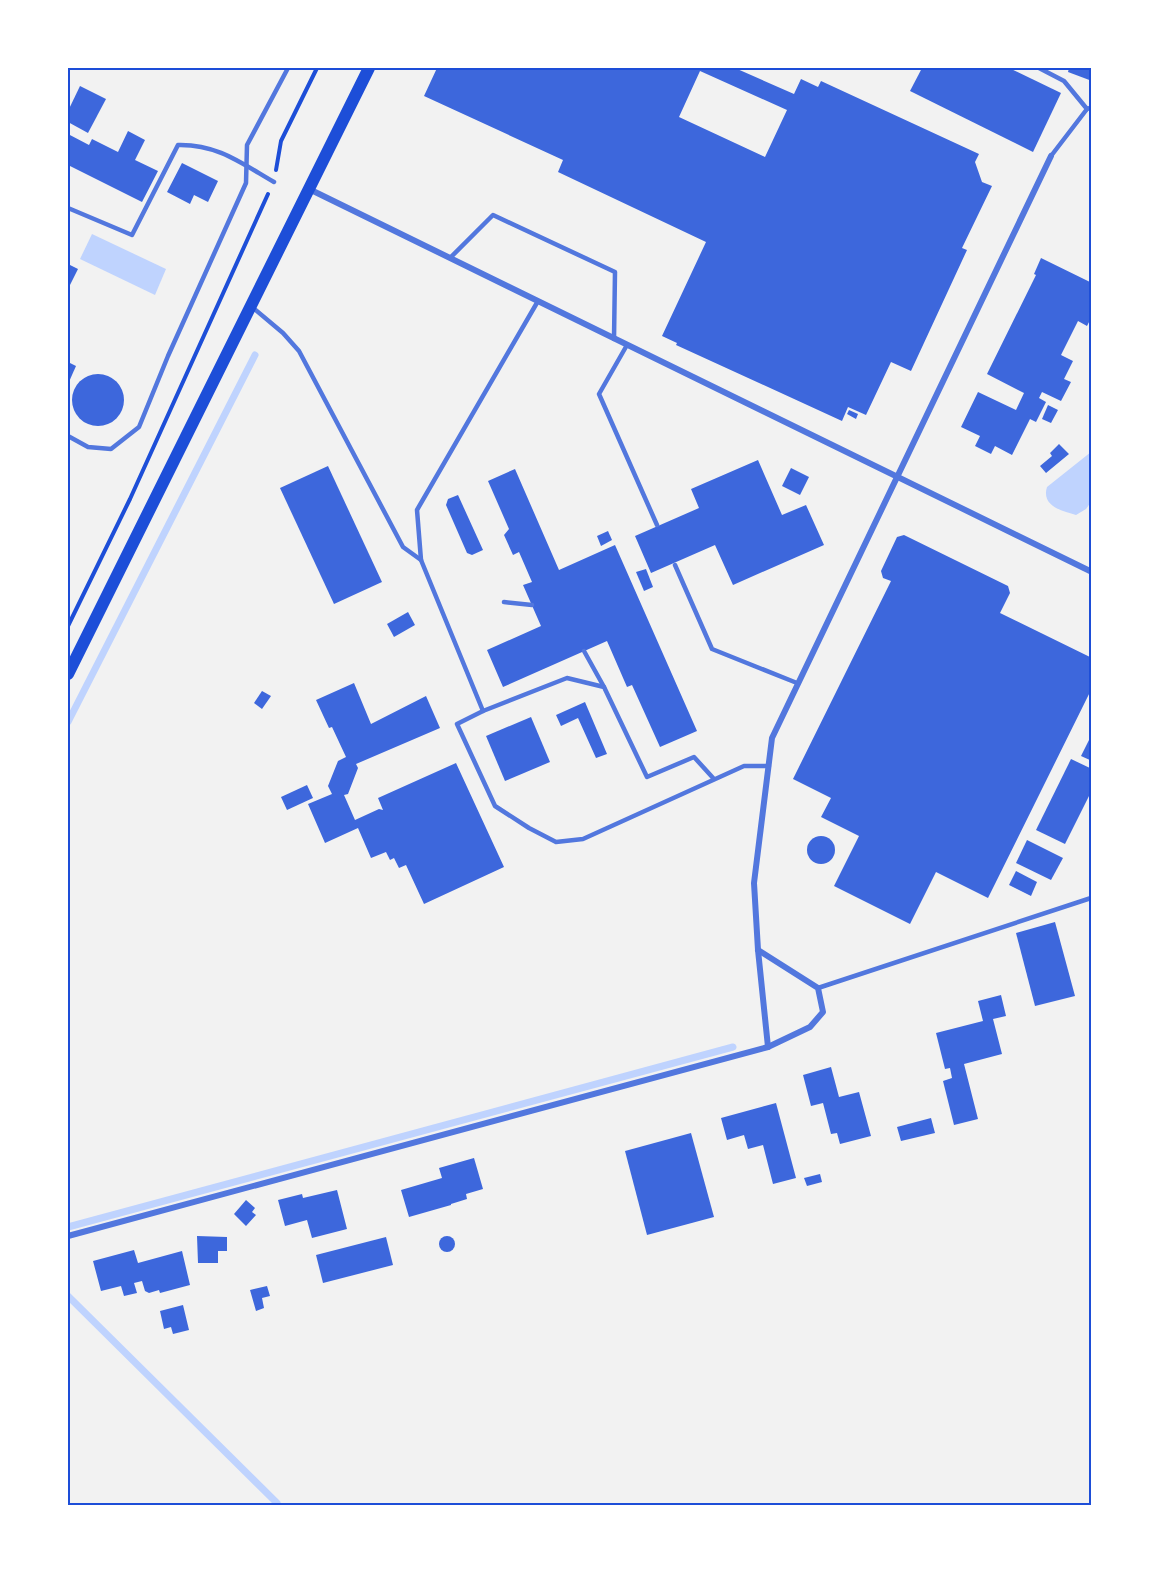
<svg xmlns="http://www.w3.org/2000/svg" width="1159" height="1573" viewBox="0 0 1159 1573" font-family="Helvetica,sans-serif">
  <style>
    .water { fill: #bfd3fe }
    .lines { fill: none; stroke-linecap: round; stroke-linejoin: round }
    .stream { stroke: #bfd3fe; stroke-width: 7 }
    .building { fill: #3d67dc; fill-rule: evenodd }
    .path { stroke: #1d4ed8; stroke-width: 4 }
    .service { stroke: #5277de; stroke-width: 4.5 }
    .minor { stroke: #5277de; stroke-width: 6 }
    .secondary { stroke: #1d4ed8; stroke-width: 12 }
    .neatline { fill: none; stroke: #1d4ed8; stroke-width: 2 }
  </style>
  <rect width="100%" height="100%" fill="#f2f2f2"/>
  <g class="water">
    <path d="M 92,234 L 166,269 L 155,295 L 80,259 Z"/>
    <path d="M 1091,452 L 1091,502 L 1086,509 L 1076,515 C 1062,511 1041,506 1047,487 Z"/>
  </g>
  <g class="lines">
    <g class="stream">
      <path d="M 68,722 L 255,355"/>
      <path d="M 68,1227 L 733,1047"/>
      <path d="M 68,1296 L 277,1503"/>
    </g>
  </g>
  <g class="building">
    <path d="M 437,68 L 735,68 L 794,94 L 801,79 L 818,87 L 821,81 L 979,154 L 975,162 L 982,182 L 992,186 L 962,248 L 967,250 L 911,371 L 891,362 L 866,415 L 848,407 L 842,421 L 676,345 L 677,343 L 662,336 L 706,242 L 558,172 L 563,160 L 424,96 ZM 700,71 L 787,110 L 765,157 L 679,117 Z"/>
    <path d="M 922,68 L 1009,68 L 1061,93 L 1033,152 L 910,91 Z"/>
    <path d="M 1069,68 L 1092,68 L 1092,81 L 1068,72 Z"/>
    <path d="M 80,86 L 106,99 L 88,133 L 68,122 L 68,111 Z"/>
    <path d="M 128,131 L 145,140 L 135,160 L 158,171 L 142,202 L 68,165 L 68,134 L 89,145 L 92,139 L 118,152 Z"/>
    <path d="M 182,163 L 218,181 L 208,202 L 194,195 L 190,204 L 167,192 Z"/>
    <path d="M 1041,258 L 1092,283 L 1092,316 L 1087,326 L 1078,321 L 1061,355 L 1073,361 L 1064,379 L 1071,382 L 1061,401 L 1042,392 L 1039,398 L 1046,402 L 1036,422 L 1030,419 L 1012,455 L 995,446 L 991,454 L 975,446 L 980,436 L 961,427 L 978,392 L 1016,410 L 1024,393 L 987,374 L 1036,275 L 1034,274 Z"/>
    <path d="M 68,264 L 78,269 L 68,289 Z"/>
    <path d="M 68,362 L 76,366 L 68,384 Z"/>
    <circle cx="98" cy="400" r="26"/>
    <path d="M 1048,405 L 1058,410 L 1051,423 L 1042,419 Z"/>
    <path d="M 849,410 L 858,414 L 856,419 L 847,414 Z"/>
    <path d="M 1059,444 L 1069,454 L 1046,473 L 1040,466 L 1052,456 L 1050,453 Z"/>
    <path d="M 758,460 L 782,515 L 806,505 L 824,545 L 733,585 L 715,545 L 651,573 L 635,536 L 699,508 L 691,489 Z"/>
    <path d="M 328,466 L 382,582 L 334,604 L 280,488 Z"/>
    <path d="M 791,468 L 809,477 L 800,495 L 782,486 Z"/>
    <path d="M 515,469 L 559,570 L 615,545 L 697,731 L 660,747 L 632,685 L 627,687 L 607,641 L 503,687 L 487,650 L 541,626 L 523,585 L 532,582 L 519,552 L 513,555 L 504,535 L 509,529 L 488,481 Z"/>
    <path d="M 458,495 L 483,550 L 472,555 L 467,553 L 446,505 L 448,499 Z"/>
    <path d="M 608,531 L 612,540 L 601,546 L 597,536 Z"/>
    <path d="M 904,535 L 1008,586 L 1010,593 L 1000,613 L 1092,658 L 1092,688 L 988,898 L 936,872 L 910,924 L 834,886 L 859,836 L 821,817 L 831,798 L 793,779 L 891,581 L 883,578 L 881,571 L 897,537 Z"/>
    <path d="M 646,569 L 653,587 L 644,591 L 636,572 Z"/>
    <path d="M 408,612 L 415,625 L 394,637 L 387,624 Z"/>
    <path d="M 354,683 L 371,724 L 426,696 L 440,728 L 356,764 L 358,768 L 348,794 L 344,795 L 355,820 L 379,809 L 383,810 L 378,798 L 456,763 L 504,867 L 424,904 L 406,865 L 399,868 L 394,858 L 390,860 L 386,852 L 371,858 L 358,828 L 325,843 L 308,804 L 332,794 L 328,786 L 338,761 L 346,757 L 332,727 L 329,728 L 316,700 Z"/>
    <path d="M 262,691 L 271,696 L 262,709 L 254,703 Z"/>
    <path d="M 585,702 L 607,754 L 596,758 L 578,718 L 561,726 L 556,715 Z"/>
    <path d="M 531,717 L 550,762 L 505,781 L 486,736 Z"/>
    <path d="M 1092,734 L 1092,761 L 1081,756 Z"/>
    <path d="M 1071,759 L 1092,769 L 1092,790 L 1065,844 L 1036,830 Z"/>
    <path d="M 307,785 L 313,798 L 287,810 L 281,797 Z"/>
    <circle cx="821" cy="850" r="14"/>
    <path d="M 1027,840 L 1063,858 L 1051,880 L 1016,863 Z"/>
    <path d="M 1016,871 L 1037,882 L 1031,896 L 1009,885 Z"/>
    <path d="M 1055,922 L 1075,996 L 1035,1006 L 1016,933 Z"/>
    <path d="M 1001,995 L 1006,1016 L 993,1019 L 1002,1054 L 964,1064 L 978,1119 L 954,1125 L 943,1081 L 952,1078 L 950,1068 L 945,1069 L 936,1033 L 983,1021 L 978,1001 Z"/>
    <path d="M 831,1067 L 839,1097 L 859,1092 L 871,1136 L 840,1144 L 837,1133 L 831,1134 L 823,1103 L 811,1106 L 803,1075 Z"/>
    <path d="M 776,1103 L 796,1178 L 773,1184 L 763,1145 L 748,1149 L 744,1135 L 727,1140 L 721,1118 Z"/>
    <path d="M 931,1118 L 935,1133 L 901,1141 L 897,1127 Z"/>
    <path d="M 691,1133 L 714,1217 L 647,1235 L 625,1151 Z"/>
    <path d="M 474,1158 L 483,1189 L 466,1194 L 467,1199 L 451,1204 L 451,1205 L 409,1217 L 401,1190 L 442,1178 L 439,1168 Z"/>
    <path d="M 820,1174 L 822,1182 L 807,1186 L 804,1178 Z"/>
    <path d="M 337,1190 L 347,1229 L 312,1238 L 307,1220 L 285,1226 L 278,1200 L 302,1194 L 303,1198 Z"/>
    <path d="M 246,1200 L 255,1208 L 252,1212 L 256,1215 L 246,1226 L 234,1214 Z"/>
    <path d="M 197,1236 L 227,1237 L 227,1251 L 218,1251 L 218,1263 L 198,1263 Z"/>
    <circle cx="447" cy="1244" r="8"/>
    <path d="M 386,1237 L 393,1265 L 323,1283 L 316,1255 Z"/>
    <path d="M 134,1250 L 138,1263 L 182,1251 L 190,1285 L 160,1293 L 159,1290 L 149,1293 L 145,1291 L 142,1281 L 134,1283 L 137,1293 L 124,1296 L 121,1286 L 101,1291 L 93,1261 Z"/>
    <path d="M 267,1286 L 270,1296 L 262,1298 L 264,1308 L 256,1311 L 250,1290 Z"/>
    <path d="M 183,1305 L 189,1330 L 173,1334 L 171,1327 L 164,1329 L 160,1311 Z"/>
  </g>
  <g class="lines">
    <g class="path">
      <path d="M 276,170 L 281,141 L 317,68"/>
      <path d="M 68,626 L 130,499 L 268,194"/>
    </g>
    <g class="service">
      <path d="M 1039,68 L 1064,81 L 1087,109"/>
      <path d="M 1051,156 L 1087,109 L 1092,107"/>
      <path d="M 68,208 L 132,235 L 178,145 C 217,144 241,163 274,182"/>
      <path d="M 450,258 L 493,215 L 615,272 L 614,339"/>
      <path d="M 252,307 L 283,333 L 299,351 L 403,547 L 421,560"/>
      <path d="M 627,345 L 599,394 L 657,525"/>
      <path d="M 68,436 L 88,447 L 111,449 L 139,427 L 168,356 L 246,183 L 247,145 L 288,68"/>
      <path d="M 675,565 L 712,649 L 797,683"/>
      <path d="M 504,602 L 532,605"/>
      <path d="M 584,651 L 604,687"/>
      <path d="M 483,711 L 421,560 L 417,510 L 538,301"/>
      <path d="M 714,779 L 694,757 L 647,777 L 604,687 L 567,678 L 483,711 L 457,724 L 495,806 L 529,828 L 556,842 L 583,839 L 744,766 L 769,766"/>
      <path d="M 818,988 L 1091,898 L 1092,902"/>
    </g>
    <g class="minor">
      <path d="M 309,189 L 1092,572"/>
      <path d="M 768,1047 L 758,950 L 754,883 L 772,738 L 1051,156"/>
      <path d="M 68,1236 L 768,1047 L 810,1027 L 823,1012 L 818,988 L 758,950"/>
    </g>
    <path class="secondary" d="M 68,674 L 369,68"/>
  </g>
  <rect width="1159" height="1573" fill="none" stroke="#ffffff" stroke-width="138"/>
  <rect x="69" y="69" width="1021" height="1435" class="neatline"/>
</svg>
